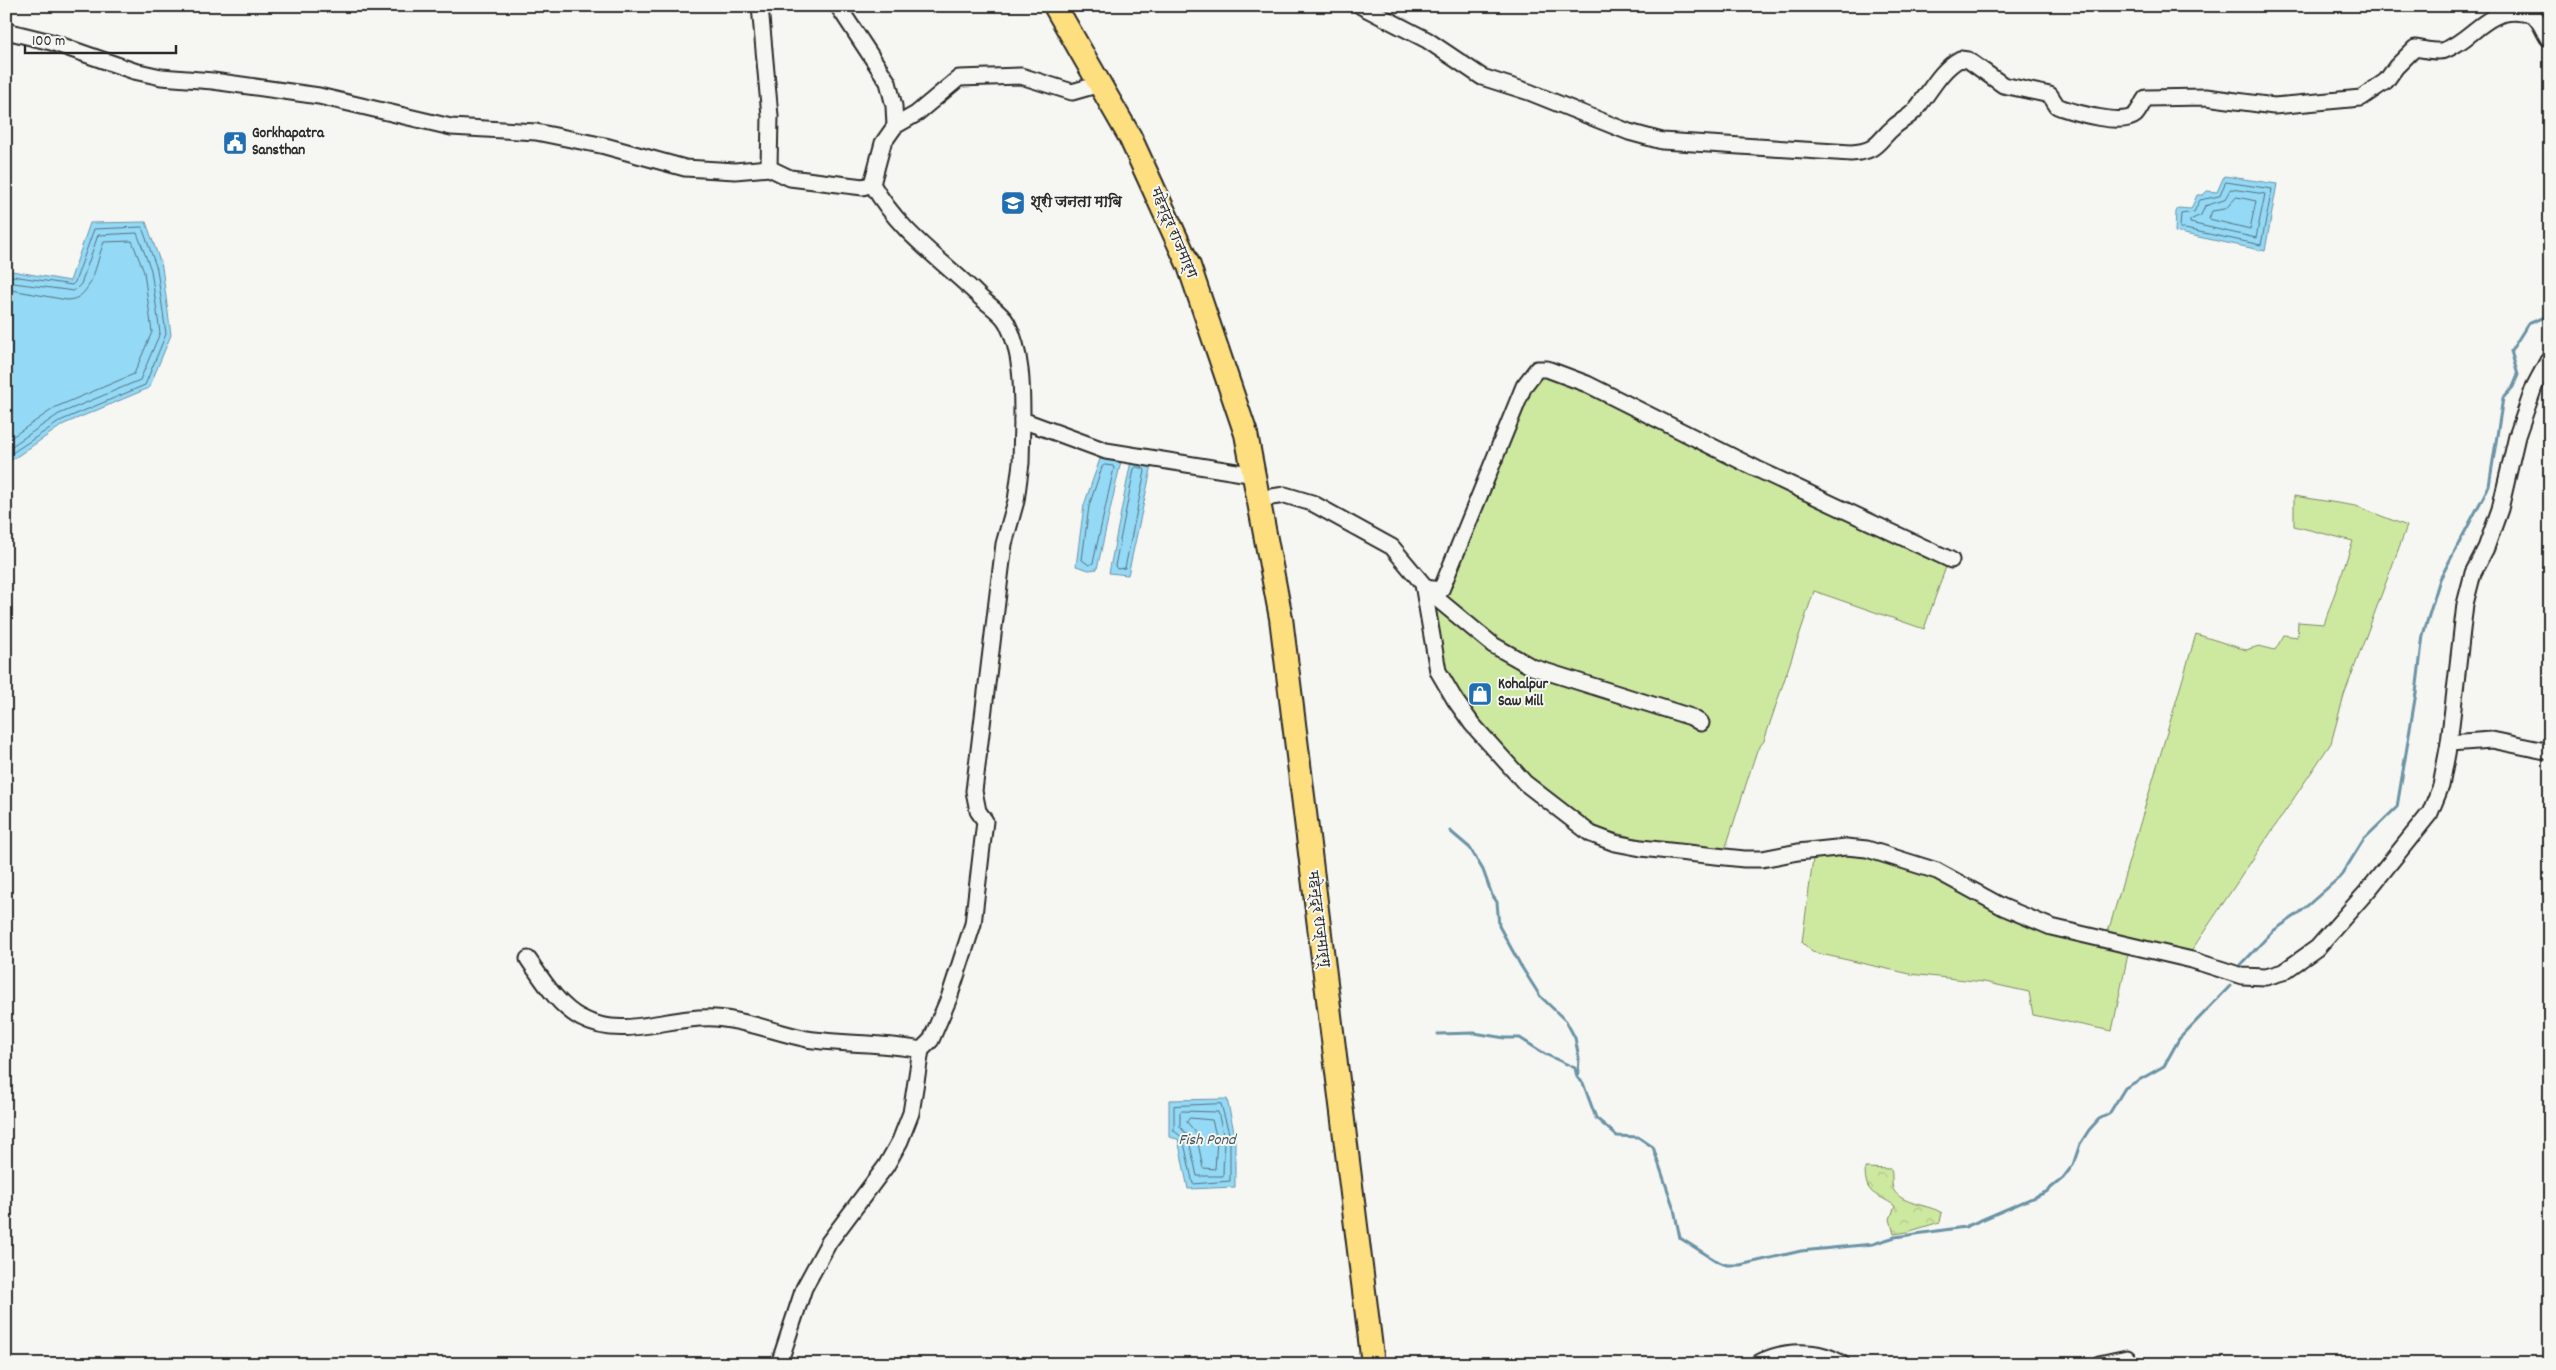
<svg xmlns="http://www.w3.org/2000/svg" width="2556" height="1370" viewBox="0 0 2556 1370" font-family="Dekko,'Playpen Sans Deva',sans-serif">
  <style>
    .green { fill: #cde89f; stroke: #7c8a65 }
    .forest { fill: url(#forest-crowns); stroke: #7c8a65 }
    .water { fill: #94d9f6; stroke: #6a93a5 }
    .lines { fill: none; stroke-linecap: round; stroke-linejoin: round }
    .shore { stroke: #55717c; stroke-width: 1 }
    .stream { stroke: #6a93a5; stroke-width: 3 }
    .minor-casing { stroke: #2b2b2b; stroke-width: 19 }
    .highway-casing { stroke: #2b2b2b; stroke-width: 26 }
    .minor { stroke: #f6f6f2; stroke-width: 15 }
    .highway { stroke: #fddf80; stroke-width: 22 }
    .labels { text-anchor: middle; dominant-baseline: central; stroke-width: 4; stroke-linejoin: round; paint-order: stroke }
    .poi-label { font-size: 15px; font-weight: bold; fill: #2b2b2b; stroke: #f6f6f2; text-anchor: start }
    .street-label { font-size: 15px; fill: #2b2b2b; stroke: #f6f6f2 }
    .water-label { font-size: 16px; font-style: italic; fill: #45565e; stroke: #f6f6f2 }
  </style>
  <defs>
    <pattern id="forest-crowns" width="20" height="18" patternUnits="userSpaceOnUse" patternTransform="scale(1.25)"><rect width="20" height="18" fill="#cde89f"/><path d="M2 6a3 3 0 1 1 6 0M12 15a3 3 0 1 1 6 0" fill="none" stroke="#b0c789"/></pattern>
  </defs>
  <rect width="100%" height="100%" fill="#f6f6f2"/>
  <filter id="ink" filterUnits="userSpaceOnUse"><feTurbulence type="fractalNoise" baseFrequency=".02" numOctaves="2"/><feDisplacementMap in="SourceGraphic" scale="10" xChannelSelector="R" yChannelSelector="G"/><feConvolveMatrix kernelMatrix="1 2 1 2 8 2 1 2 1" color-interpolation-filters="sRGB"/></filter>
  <g filter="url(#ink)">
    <g class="green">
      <path d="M 1544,376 L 1562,380 L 1610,400 L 1947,564 L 1924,629 L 1814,591 L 1764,741 L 1757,750 L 1725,850 L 1647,841 L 1600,829 L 1567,808 L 1522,769 L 1473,711 L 1453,684 L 1443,660 L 1435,609 L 1445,590 L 1536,377 Z"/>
      <path d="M 2294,496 L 2356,506 L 2407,526 L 2344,695 L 2331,743 L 2189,954 L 2108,932 L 2196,634 L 2246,650 L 2259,646 L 2275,650 L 2284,635 L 2297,637 L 2298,622 L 2324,624 L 2353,541 L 2294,526 Z"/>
      <path d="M 1840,855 L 1880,858 L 1916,869 L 2062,937 L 2128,954 L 2112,1031 L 2033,1015 L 2029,992 L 1984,982 L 1910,974 L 1812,952 L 1802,942 L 1813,859 Z"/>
    </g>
    <path class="forest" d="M 1865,1168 L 1891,1169 C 1893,1175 1891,1183 1893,1189 C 1901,1205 1929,1204 1942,1213 L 1940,1222 L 1907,1232 L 1894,1234 L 1890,1219 L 1895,1206 C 1876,1192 1865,1197 1865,1168 Z"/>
    <g class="water">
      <path d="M 2224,176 L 2277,184 L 2265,251 L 2175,232 L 2176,212 L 2178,208 L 2191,209 L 2197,195 L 2203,195 L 2207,191 L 2217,192 Z"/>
      <path d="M 146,222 L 162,267 L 171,335 L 149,388 L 64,424 L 6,464 L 6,270 L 70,281 L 90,223 Z"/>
      <path d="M 1100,459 L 1121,461 L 1097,569 L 1089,570 L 1076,566 L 1084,505 Z"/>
      <path d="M 1131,461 L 1152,465 L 1128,575 L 1109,573 Z"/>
      <path d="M 1227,1099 L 1235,1136 L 1235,1187 L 1188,1189 L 1178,1139 L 1169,1137 L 1169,1100 Z"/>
    </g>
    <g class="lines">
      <g class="shore">
        <path d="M 2226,182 L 2272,189 L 2261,245 L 2180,228 L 2181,214 L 2194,212 L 2200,200 L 2219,196 Z"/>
        <path d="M 2231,189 L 2265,194 L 2256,238 L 2190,223 L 2190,220 L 2201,215 L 2205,206 L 2224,200 Z"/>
        <path d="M 2237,197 L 2256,201 L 2250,229 L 2209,219 L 2212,211 L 2225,209 Z"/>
        <path d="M 6,275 L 72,285 L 75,282 L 94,229 L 142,227 L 157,269 L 166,334 L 145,385 L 62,420 L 6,457"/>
        <path d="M 6,282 L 74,291 L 81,284 L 98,235 L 137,233 L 151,270 L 160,333 L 140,380 L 59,414 L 6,450"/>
        <path d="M 6,289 L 67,300 C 93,300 96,261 104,242 L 132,241 L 144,272 L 152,332 L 134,374 L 56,407 L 6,441"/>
        <path d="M 1105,465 L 1113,466 L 1114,468 L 1093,563 L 1089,565 L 1082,560 L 1089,506 L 1102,467 Z"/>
        <path d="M 1137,467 L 1144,469 L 1145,471 L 1125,568 L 1117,569 L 1115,566 L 1134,469 Z"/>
        <path d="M 1221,1104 L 1230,1137 L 1230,1181 L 1193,1184 L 1183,1138 L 1174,1131 L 1174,1106 Z"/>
        <path d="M 1182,1111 L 1218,1112 L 1224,1138 L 1223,1176 L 1197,1176 L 1188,1136 L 1180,1127 L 1180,1113 Z"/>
        <path d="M 1190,1118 L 1212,1120 L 1217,1139 L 1215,1169 L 1203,1168 L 1196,1133 L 1187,1122 Z"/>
      </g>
      <g class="stream">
        <path d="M 1450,831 L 1470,848 L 1483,870 L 1492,895 L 1497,902 L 1499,926 L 1521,966 L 1540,996 L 1566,1021 L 1575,1038 L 1579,1058 L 1578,1074"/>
        <path d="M 2238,968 L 2273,931 L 2298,914 L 2341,876 L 2364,839 L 2397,807 L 2416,693 L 2423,635 L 2440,579 L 2489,486 L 2503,398 L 2513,387 L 2518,375 L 2511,351 L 2528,324 L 2550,315"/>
        <path d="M 1438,1034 L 1474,1033 L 1505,1038 L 1520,1038 L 1545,1054 L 1575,1068 L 1577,1077 L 1583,1083 L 1596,1118 L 1617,1136 L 1638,1137 L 1653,1147 L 1674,1209 L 1680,1238 L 1718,1262 L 1727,1265 L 1740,1265 L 1801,1251 L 1873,1244 L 1895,1237 L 1965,1227 L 2046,1192 L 2063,1178 L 2073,1165 L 2080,1144 L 2089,1130 L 2099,1119 L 2109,1114 L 2125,1088 L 2164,1066 L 2179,1039 L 2230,986"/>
      </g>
      <defs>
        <g id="minor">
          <path d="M 760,6 L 770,116 L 769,168"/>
          <path d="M 1361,6 L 1427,40 L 1482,77 L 1529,92 L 1629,132 L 1662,141 L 1851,153 C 1879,151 1876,142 1895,126 C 1902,120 1911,116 1916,109 C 1930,92 1940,70 1960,59 L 1968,60 L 2003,85 L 2050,95 L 2057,106 L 2062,108 C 2077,113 2122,126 2135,115 C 2140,110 2142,103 2146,98 L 2206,97 L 2274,106 L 2361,98 L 2386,81 L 2396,67 L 2415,48 C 2424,49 2437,53 2445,50 C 2473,39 2488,7 2522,13 C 2527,13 2533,14 2536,18 C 2541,23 2544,32 2548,38"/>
          <path d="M 6,31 L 51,42 L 134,71 L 161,77 L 213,81 L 319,96 L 451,127 L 536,132 L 605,146 L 685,168 L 735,171 L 769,168 L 790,178 L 863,187 L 872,184 L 883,143 L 895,126 L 894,106 L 888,82 L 838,6"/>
          <path d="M 895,126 L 916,114 L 959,78 L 1021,76 L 1072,92 L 1100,84"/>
          <path d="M 872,184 C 901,234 939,257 979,296 C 987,304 1002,313 1007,323 C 1022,352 1022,388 1022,420 L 1106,451 L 1255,475"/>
          <path d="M 1258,499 L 1285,495 L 1312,503 L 1392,547 L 1423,584 L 1438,671 L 1455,700 L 1472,724 L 1525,783 L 1591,834 L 1615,843 L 1641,848 L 1744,859 L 1762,859 L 1798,852 L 1846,847 L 1867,849 L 1937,871 L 2003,907 L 2051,927 L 2192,960 L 2242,976 L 2266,977 L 2283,972 L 2317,948 L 2370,888 L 2430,813 L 2441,786 L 2449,743 L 2465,604 L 2473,573 L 2486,548 L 2500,509 L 2517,436 L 2534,387 L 2550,357"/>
          <path d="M 1424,588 L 1441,590 L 1524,386 L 1537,369 L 1547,369 L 1587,384 L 1757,469 L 1951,560"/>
          <path d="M 1424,588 L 1493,645 L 1532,667 L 1691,717 L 1701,723"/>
          <path d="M 2449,743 L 2492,740 L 2550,752"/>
          <path d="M 528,959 C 542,979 558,1006 581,1018 C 624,1041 669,1015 715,1018 C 746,1020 777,1033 807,1039 C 845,1045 883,1042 921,1050"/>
          <path d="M 779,1364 L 804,1288 L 829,1242 L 886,1166 L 900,1141 L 911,1113 L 921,1050 L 931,1040 L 949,998 L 973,924 L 985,821 L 978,811 L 974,791 L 1004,544 L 1016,501 L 1021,463 L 1022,420"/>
          <path d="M 1757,1364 C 1781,1350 1818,1348 1842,1364"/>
          <path d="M 2099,1364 L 2127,1358 L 2129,1364"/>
        </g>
        <path id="highway" d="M 1055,6 L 1130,137 L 1189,266 L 1246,434 L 1281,618 L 1373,1364"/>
      </defs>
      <use href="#minor" class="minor-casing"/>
      <use href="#highway" class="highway-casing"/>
      <use href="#minor" class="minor"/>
      <use href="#highway" class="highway"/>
    </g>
  </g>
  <defs>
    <symbol id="civic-square" viewBox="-11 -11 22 22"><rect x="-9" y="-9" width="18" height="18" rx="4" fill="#1f6fb2" stroke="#f6f6f2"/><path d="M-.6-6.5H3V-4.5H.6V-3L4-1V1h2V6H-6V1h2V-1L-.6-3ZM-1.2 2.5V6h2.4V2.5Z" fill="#fff"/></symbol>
    <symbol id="school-square" viewBox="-11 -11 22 22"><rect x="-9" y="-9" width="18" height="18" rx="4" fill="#1f6fb2" stroke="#f6f6f2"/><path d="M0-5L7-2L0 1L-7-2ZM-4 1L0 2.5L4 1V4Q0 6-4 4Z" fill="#fff"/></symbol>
    <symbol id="shop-square" viewBox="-11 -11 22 22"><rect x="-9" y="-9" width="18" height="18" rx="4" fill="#1f6fb2" stroke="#f6f6f2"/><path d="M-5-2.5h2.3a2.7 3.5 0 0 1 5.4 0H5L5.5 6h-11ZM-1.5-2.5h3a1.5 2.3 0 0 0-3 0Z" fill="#fff"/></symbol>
  </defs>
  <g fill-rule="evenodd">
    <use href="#civic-square" x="221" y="129" width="28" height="28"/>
    <use href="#school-square" x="999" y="189" width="28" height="28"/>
    <use href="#shop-square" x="1466" y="680" width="28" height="28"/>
  </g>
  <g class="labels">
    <g class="poi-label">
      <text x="252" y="134">Gorkhapatra<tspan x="252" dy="17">Sansthan</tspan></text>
      <text x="1030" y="203">श्री जनता माबि</text>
      <text x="1498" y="685">Kohalpur<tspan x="1498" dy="17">Saw Mill</tspan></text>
    </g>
    <g class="street-label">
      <text transform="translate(1173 233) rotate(67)">महेन्द्र राजमार्ग</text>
      <text transform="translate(1318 919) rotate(83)">महेन्द्र राज्मार्ग्</text>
    </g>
    <g class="water-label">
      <text x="1207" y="1140">Fish Pond</text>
    </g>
  </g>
  <rect width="2556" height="1370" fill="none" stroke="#f6f6f2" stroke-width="25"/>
  <rect x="12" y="12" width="2531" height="1345" fill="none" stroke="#2b2b2b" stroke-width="2" filter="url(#ink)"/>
  <path d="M25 45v8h151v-8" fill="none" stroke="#2b2b2b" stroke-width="2.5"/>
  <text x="32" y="45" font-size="15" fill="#2b2b2b" stroke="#f6f6f2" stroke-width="4" paint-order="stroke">100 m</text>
</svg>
